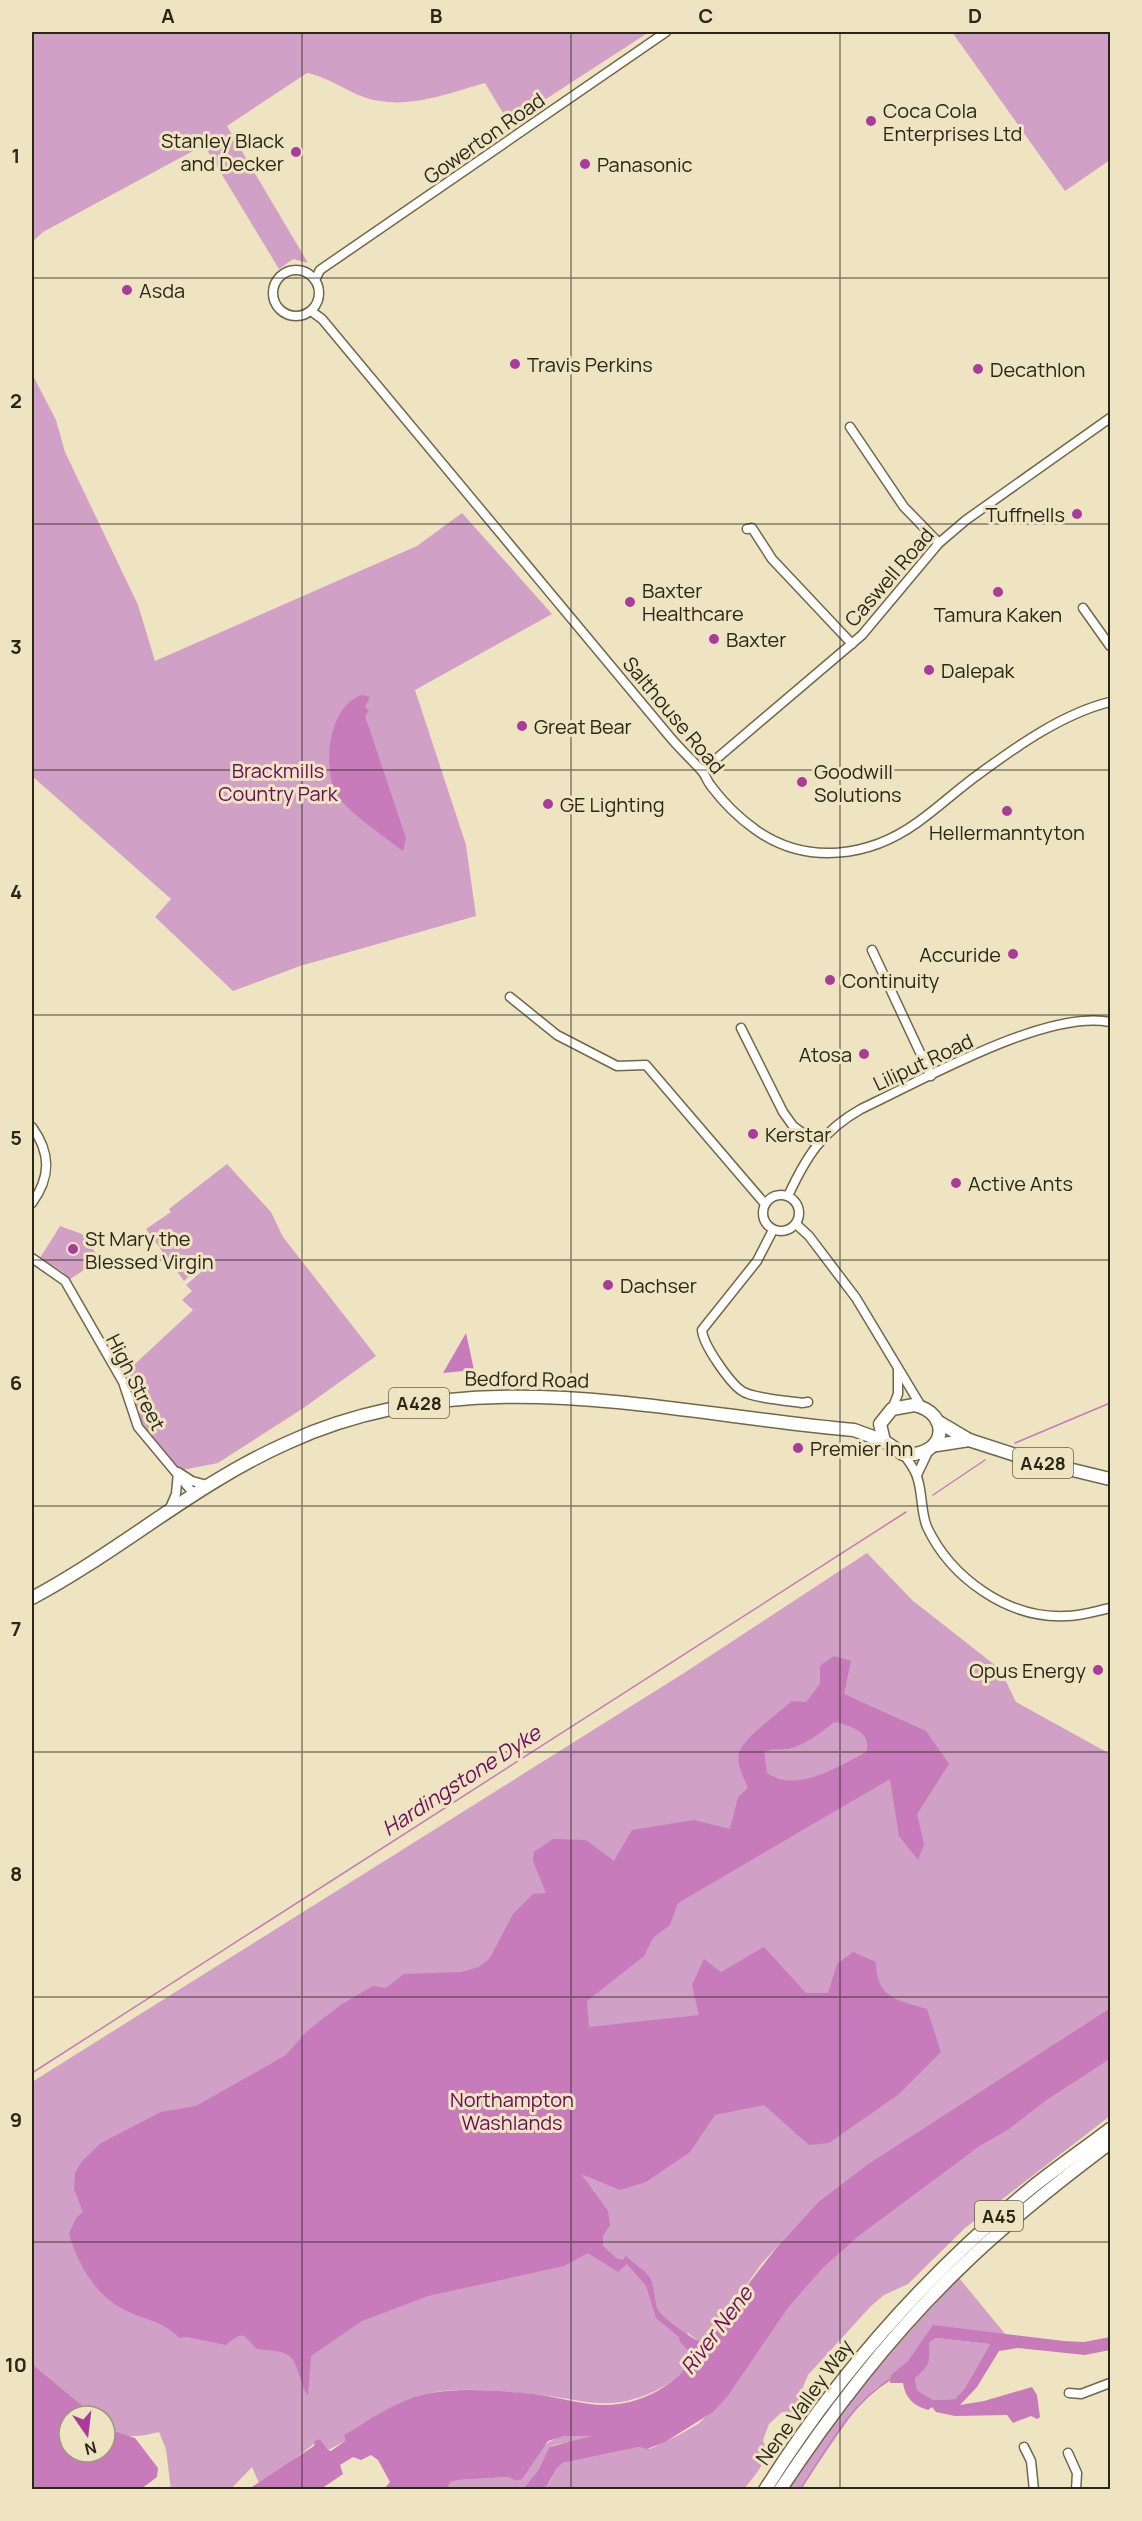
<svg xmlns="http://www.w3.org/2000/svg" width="1142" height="2521" viewBox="0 0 1142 2521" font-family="Manrope,sans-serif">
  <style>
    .green { fill: #d0a0c6 }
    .water { fill: #c77bba; fill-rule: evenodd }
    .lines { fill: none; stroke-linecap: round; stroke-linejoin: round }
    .stream { stroke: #c77bba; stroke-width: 1.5 }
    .minor-casing { stroke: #716849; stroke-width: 11 }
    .highway-casing { stroke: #716849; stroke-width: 15 }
    .minor { stroke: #fff; stroke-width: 8 }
    .highway { stroke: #fff; stroke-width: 12 }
    .grid { fill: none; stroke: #2a2719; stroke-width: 1.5; stroke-opacity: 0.55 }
    .poi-dot { fill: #a93c9b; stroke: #eee4c1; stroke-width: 2 }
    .labels { text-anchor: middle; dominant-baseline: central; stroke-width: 6; stroke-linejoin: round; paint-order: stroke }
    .shield { fill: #eee4c1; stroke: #65604b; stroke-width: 1.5 }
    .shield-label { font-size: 18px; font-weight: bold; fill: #2a2719 }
    .poi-label { font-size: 20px; fill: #2a2719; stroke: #eee4c1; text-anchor: start }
    .street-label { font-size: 20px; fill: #2a2719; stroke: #eee4c1 }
    .park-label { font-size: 20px; fill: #690960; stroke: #eee4c1 }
    .water-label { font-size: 21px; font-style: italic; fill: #6b0c61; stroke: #eee4c1 }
    .neatline { fill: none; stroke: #2a2719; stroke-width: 2 }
    .grid-label { font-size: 20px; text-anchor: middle; font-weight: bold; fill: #2a2719 }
  </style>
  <rect width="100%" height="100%" fill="#eee4c1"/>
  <g class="green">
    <path d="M 32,32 L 649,32 L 509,123 L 485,83 C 453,92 414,107 380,101 C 354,98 333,78 307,73 L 227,126 L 308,263 L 293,259 L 279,269 L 204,145 L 43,232 L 32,242 Z"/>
    <path d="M 952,32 L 1110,32 L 1110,160 L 1065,191 Z"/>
    <path d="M 32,374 L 56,420 L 65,452 L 138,605 L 155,661 L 417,546 L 462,513 L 552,614 L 415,690 L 466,845 L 476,916 L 300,966 L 233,991 L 155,917 L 171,899 L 32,776 Z"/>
    <path d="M 227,1164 L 271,1212 L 283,1237 L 376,1356 L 302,1409 L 218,1463 L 182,1470 C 168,1457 153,1445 144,1428 C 134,1411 133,1391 123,1375 L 193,1310 L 182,1300 L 192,1291 L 186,1285 L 209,1265 L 206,1261 L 184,1281 L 146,1229 L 171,1212 L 169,1209 Z"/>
    <path d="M 60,1226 L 82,1234 L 100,1259 L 69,1280 L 63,1272 L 40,1258 Z"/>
    <path d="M 867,1553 L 912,1600 L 1000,1669 L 1016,1702 L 1110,1754 L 1110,2008 L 868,2164 L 818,2202 L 762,2263 L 706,2342 L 700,2343 L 688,2333 L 680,2342 L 694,2356 C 684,2373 671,2384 653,2392 C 604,2414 581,2398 532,2394 C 502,2391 465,2387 435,2392 C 402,2398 373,2418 344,2435 L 345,2441 L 328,2450 L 320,2439 L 274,2475 L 259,2483 L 252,2467 L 231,2489 L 171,2490 L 166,2449 L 159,2432 C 139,2437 121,2440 105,2425 L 105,2416 L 95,2416 L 32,2364 L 32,2082 L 684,1673 Z"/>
    <path d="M 1110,2059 L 1110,2116 L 965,2228 L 908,2284 L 884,2295 L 871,2306 L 808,2375 L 803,2387 L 808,2397 L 793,2413 L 782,2412 L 769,2424 L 763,2440 C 771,2461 756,2473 744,2489 L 545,2490 L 557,2468 L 563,2463 L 639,2447 L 650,2449 L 679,2435 L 698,2424 L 728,2396 L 788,2308 L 823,2268 L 859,2236 L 980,2146 L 1008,2130 L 1047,2100 Z"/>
    <path d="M 959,2278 L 1006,2335 L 938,2331 L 892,2379 L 877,2387 L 860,2403 L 800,2489 L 788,2490 C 838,2412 896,2344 959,2278 Z"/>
    <path d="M 936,2338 L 990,2344 L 965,2388 L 955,2399 L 933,2400 L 917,2390 L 915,2378 C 932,2364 928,2362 929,2343 Z"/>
    <path d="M 565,2436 L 592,2436 C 584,2443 561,2441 549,2447 L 539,2469 L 523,2489 L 445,2489 L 451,2482 L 458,2480 L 508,2477 L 516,2481 L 521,2479 C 536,2458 538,2442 565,2436 Z"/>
  </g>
  <g class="water">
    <path d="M 362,695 L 370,697 L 365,707 L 369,711 L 365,716 L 406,838 L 403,851 C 385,837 342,809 334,789 C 323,760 330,705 362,695 Z"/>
    <path d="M 466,1333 L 474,1370 L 443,1373 Z"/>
    <path d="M 834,1656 L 851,1661 L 844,1694 L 926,1731 L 949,1764 L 917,1814 L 924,1844 L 918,1860 L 899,1836 L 890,1779 L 678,1903 L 670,1925 L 653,1938 L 644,1956 L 587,2001 L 589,2027 L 699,2015 L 692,1985 L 704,1959 L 721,1972 L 764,1947 L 806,1993 L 828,1993 L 837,1964 L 853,1952 L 876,1962 C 876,1998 897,2000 927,2009 L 941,2052 L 899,2094 L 829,2143 L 809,2145 L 764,2105 L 715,2115 L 690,2152 L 646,2182 L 620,2190 L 581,2174 L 608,2211 L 610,2225 L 603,2236 L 603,2246 L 616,2258 L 623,2260 L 626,2256 C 634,2265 644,2268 650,2278 C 655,2286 654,2301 658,2310 C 662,2318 695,2341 703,2343 L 777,2247 L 818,2202 L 868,2164 L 1110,2008 L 1110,2059 L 1047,2100 L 1008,2130 L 980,2146 L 859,2236 L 823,2268 L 788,2308 L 728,2396 L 713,2412 L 665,2442 L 647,2449 L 639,2447 L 563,2463 L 557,2468 L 545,2489 L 523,2489 L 539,2469 L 549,2447 L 592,2436 L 565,2436 L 548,2441 L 522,2479 L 516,2481 L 508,2477 L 458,2480 L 451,2482 L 446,2489 L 384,2489 L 390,2482 L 378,2460 L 371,2455 L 361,2460 L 353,2457 L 340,2465 L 343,2474 L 321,2489 L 249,2489 L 314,2446 L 315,2441 L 320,2439 L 328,2450 L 331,2451 L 345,2441 L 344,2435 C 373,2418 404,2395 438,2392 C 468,2388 504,2391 534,2394 C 558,2397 582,2405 606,2405 C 639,2405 679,2385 693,2356 L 680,2342 L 679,2337 L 656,2318 L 646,2286 L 627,2264 L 618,2272 L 588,2253 L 564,2266 L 428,2296 L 362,2321 L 311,2356 L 308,2395 C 299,2385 299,2359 286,2354 C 278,2350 266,2350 257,2349 C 243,2337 246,2328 226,2345 L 187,2337 L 179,2338 C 165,2321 140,2319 121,2308 C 94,2293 77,2262 69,2234 L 76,2218 L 83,2212 L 74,2189 L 75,2173 L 82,2161 L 101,2143 L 161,2112 L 196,2106 L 286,2055 L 307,2031 L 342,2004 L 373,1986 L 386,1988 L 404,1974 L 461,1972 L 479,1967 L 490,1958 L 513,1914 L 533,1894 L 546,1893 L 533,1861 L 534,1852 L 553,1839 L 586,1840 L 614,1861 L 632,1830 L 694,1820 L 730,1829 L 738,1797 L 748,1788 C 744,1777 736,1765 739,1753 C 742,1739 781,1711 792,1701 L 806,1702 L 820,1684 L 820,1666 ZM 834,1722 C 850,1725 873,1733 866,1752 C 840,1766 796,1794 767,1773 L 764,1752 C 772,1748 779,1750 787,1749 C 806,1745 819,1734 834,1722 Z"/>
    <path d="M 933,2325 L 1064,2341 L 1084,2342 L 1110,2337 L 1110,2350 L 1085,2355 L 1018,2348 L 999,2351 L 977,2387 L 960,2405 L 984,2401 L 1032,2387 L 1037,2395 L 1040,2417 L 1037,2419 L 1031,2416 L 1013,2423 L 1007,2415 L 955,2416 L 936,2412 L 932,2407 L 928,2410 C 914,2406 905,2398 903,2383 L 890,2383 L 891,2375 L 908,2361 ZM 936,2338 L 990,2344 L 965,2388 L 955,2399 L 933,2400 L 917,2390 L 915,2378 C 932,2364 929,2362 929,2343 Z"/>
    <path d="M 32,2364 L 95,2416 L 69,2416 L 69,2452 L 105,2452 L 105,2425 L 110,2430 L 135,2438 L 158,2468 L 157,2477 L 141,2489 L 32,2489 Z"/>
  </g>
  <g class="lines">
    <g class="stream">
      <path d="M 1015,1443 L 1110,1403"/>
      <path d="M 933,1495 L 985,1460"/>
      <path d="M 32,2073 L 906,1512"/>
      <path d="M 800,2490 C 826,2451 850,2403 891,2379"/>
    </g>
    <defs>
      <g id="minor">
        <circle cx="296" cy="293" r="23"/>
        <path d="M 315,280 L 320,270 L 666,32"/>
        <path d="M 311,311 L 322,319 L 670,737 C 680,749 691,759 701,770 C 705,774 707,781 711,786 C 723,802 739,818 756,830 C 807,866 870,857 918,822 C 939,807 958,789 979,774 C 1017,746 1064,713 1110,702"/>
        <path d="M 850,427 L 904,507 L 939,543"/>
        <path d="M 747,529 L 752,528 L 772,559 L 852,644"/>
        <path d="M 1083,608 L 1110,646"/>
        <path d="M 702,771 L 862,635 L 939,543 L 966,520 L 1110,418"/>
        <path d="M 872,950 L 931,1076"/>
        <path d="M 510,997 L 557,1035 L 617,1066 L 646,1065 L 765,1204"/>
        <path d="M 741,1028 L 783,1112 L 793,1126 L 816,1143"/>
        <circle cx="781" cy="1213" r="18"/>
        <path d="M 788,1196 C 806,1157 822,1131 861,1109 C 921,1081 1046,1009 1110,1022"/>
        <path d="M 32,1203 C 51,1177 51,1153 32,1127"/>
        <path d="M 796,1224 L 809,1236 L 856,1298 L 921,1406"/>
        <path d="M 773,1230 L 757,1261 L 702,1330 C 703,1345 730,1383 742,1391 C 752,1398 789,1401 802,1403 L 808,1402"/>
        <path d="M 32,1258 L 65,1281 L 123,1382 L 138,1427 L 193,1493"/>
        <path d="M 892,1409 L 898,1394 L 898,1370"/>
        <path d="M 903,1454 C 908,1460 913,1467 916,1474 C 923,1490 920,1510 927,1527 C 951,1578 1008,1619 1066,1616 C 1080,1616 1096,1611 1110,1608"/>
        <path d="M 917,1475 L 928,1452"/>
        <path d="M 170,1508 L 176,1494 L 178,1472 L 192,1481 L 207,1485"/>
        <path d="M 1069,2393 L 1081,2394 L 1110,2383"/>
        <path d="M 1024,2447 L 1031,2461 L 1034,2490"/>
        <path d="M 1068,2453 L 1077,2473 L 1076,2490"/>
      </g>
      <g id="highway">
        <path d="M 914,1405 C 952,1413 947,1458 903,1454 L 884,1441 L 880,1424 L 892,1409 Z"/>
        <path d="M 937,1421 L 969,1440"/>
        <path d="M 937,1445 L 969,1440 L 1031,1460 L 1110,1479"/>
        <path d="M 32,1598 C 120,1551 195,1484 287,1443 C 471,1358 662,1413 854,1430 L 884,1441"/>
        <path d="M 765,2490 C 837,2375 926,2275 1030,2189 C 1056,2168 1084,2149 1110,2129"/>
        <path d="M 780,2490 C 833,2410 891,2334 960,2268 C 1007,2222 1058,2182 1110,2143"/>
      </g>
    </defs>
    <use href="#minor" class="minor-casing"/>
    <use href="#highway" class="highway-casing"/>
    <use href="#minor" class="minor"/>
    <use href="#highway" class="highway"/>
  </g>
  <path class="grid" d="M 302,32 L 302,2490M 571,32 L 571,2490M 840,32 L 840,2490M 32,278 L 1110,278M 32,524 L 1110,524M 32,770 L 1110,770M 32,1015 L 1110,1015M 32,1260 L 1110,1260M 32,1506 L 1110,1506M 32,1752 L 1110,1752M 32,1997 L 1110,1997M 32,2242 L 1110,2242"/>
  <g class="poi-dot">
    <circle cx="871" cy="121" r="6"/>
    <circle cx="296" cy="152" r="6"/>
    <circle cx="585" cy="164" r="6"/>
    <circle cx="127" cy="290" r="6"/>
    <circle cx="515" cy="364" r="6"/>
    <circle cx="978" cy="369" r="6"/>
    <circle cx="1077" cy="514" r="6"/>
    <circle cx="998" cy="592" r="6"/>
    <circle cx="630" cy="602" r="6"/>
    <circle cx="714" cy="639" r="6"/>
    <circle cx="929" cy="670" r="6"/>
    <circle cx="522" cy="726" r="6"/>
    <circle cx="802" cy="782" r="6"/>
    <circle cx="548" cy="804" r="6"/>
    <circle cx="1007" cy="811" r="6"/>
    <circle cx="1013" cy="954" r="6"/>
    <circle cx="830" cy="980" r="6"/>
    <circle cx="864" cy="1054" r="6"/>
    <circle cx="753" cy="1134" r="6"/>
    <circle cx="956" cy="1183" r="6"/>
    <circle cx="73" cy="1249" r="6"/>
    <circle cx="608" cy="1285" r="6"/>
    <circle cx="798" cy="1448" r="6"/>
    <circle cx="1098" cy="1670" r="6"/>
  </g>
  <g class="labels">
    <g class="shield">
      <rect x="389" y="1388" width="60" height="30" rx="4.5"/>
      <rect x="1013" y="1448" width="60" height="30" rx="4.5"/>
      <rect x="975" y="2201" width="48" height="30" rx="4.5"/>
    </g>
    <g class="shield-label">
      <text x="419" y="1403">A428</text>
      <text x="1043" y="1463">A428</text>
      <text x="999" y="2216">A45</text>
    </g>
    <g class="poi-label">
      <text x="883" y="110">Coca Cola<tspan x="883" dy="23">Enterprises Ltd</tspan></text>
      <text x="284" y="140" text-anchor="end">Stanley Black<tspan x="284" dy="23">and Decker</tspan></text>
      <text x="597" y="164">Panasonic</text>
      <text x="139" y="290">Asda</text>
      <text x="527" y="364">Travis Perkins</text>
      <text x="990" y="369">Decathlon</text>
      <text x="1065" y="514" text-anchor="end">Tuffnells</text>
      <text x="642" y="590">Baxter<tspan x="642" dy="23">Healthcare</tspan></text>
      <text x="998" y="614" text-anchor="middle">Tamura Kaken</text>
      <text x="726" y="639">Baxter</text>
      <text x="941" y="670">Dalepak</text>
      <text x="534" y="726">Great Bear</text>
      <text x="814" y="771">Goodwill<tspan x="814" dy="23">Solutions</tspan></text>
      <text x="560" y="804">GE Lighting</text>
      <text x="1007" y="832" text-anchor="middle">Hellermanntyton</text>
      <text x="1001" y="954" text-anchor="end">Accuride</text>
      <text x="842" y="980">Continuity</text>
      <text x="852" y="1054" text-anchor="end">Atosa</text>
      <text x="765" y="1134">Kerstar</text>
      <text x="968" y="1183">Active Ants</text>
      <text x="85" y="1238">St Mary the<tspan x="85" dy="23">Blessed Virgin</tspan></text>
      <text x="620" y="1285">Dachser</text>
      <text x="810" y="1448">Premier Inn</text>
      <text x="1086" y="1670" text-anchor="end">Opus Energy</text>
    </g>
    <g class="street-label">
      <text transform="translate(484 138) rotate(-35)">Gowerton Road</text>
      <text transform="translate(889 577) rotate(-49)">Caswell Road</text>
      <text transform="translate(674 715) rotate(50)">Salthouse Road</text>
      <text transform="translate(923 1062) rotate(-25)">Liliput Road</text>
      <text transform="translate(527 1379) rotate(1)">Bedford Road</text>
      <text transform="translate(136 1382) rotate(63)">High Street</text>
      <text transform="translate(804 2402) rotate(-54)">Nene Valley Way</text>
    </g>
    <g class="park-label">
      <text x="278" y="770">Brackmills<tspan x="278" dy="23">Country Park</tspan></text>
      <text x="512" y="2099">Northampton<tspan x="512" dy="23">Washlands</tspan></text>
    </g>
    <g class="water-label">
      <text transform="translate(461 1780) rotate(-33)">Hardingstone Dyke</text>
      <text transform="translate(716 2330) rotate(-53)">River Nene</text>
    </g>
  </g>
  <rect width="1142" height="2521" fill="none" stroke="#eee4c1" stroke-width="66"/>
  <g transform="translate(87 2434) rotate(166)"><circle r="28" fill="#eee4c1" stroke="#a0987e" stroke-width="1.5"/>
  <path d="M0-4.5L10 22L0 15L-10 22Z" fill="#a93c9b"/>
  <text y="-9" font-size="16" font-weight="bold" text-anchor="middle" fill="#2a2719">N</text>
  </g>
  <rect x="33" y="33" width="1076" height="2455" class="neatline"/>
  <g class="grid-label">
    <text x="168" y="23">A</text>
    <text x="436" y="23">B</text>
    <text x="706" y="23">C</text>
    <text x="975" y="23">D</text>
    <text x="16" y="163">1</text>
    <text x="16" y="408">2</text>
    <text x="16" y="654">3</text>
    <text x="16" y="899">4</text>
    <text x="16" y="1145">5</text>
    <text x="16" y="1390">6</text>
    <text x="16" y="1636">7</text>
    <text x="16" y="1881">8</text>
    <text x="16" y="2127">9</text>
    <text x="16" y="2372">10</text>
  </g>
</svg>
